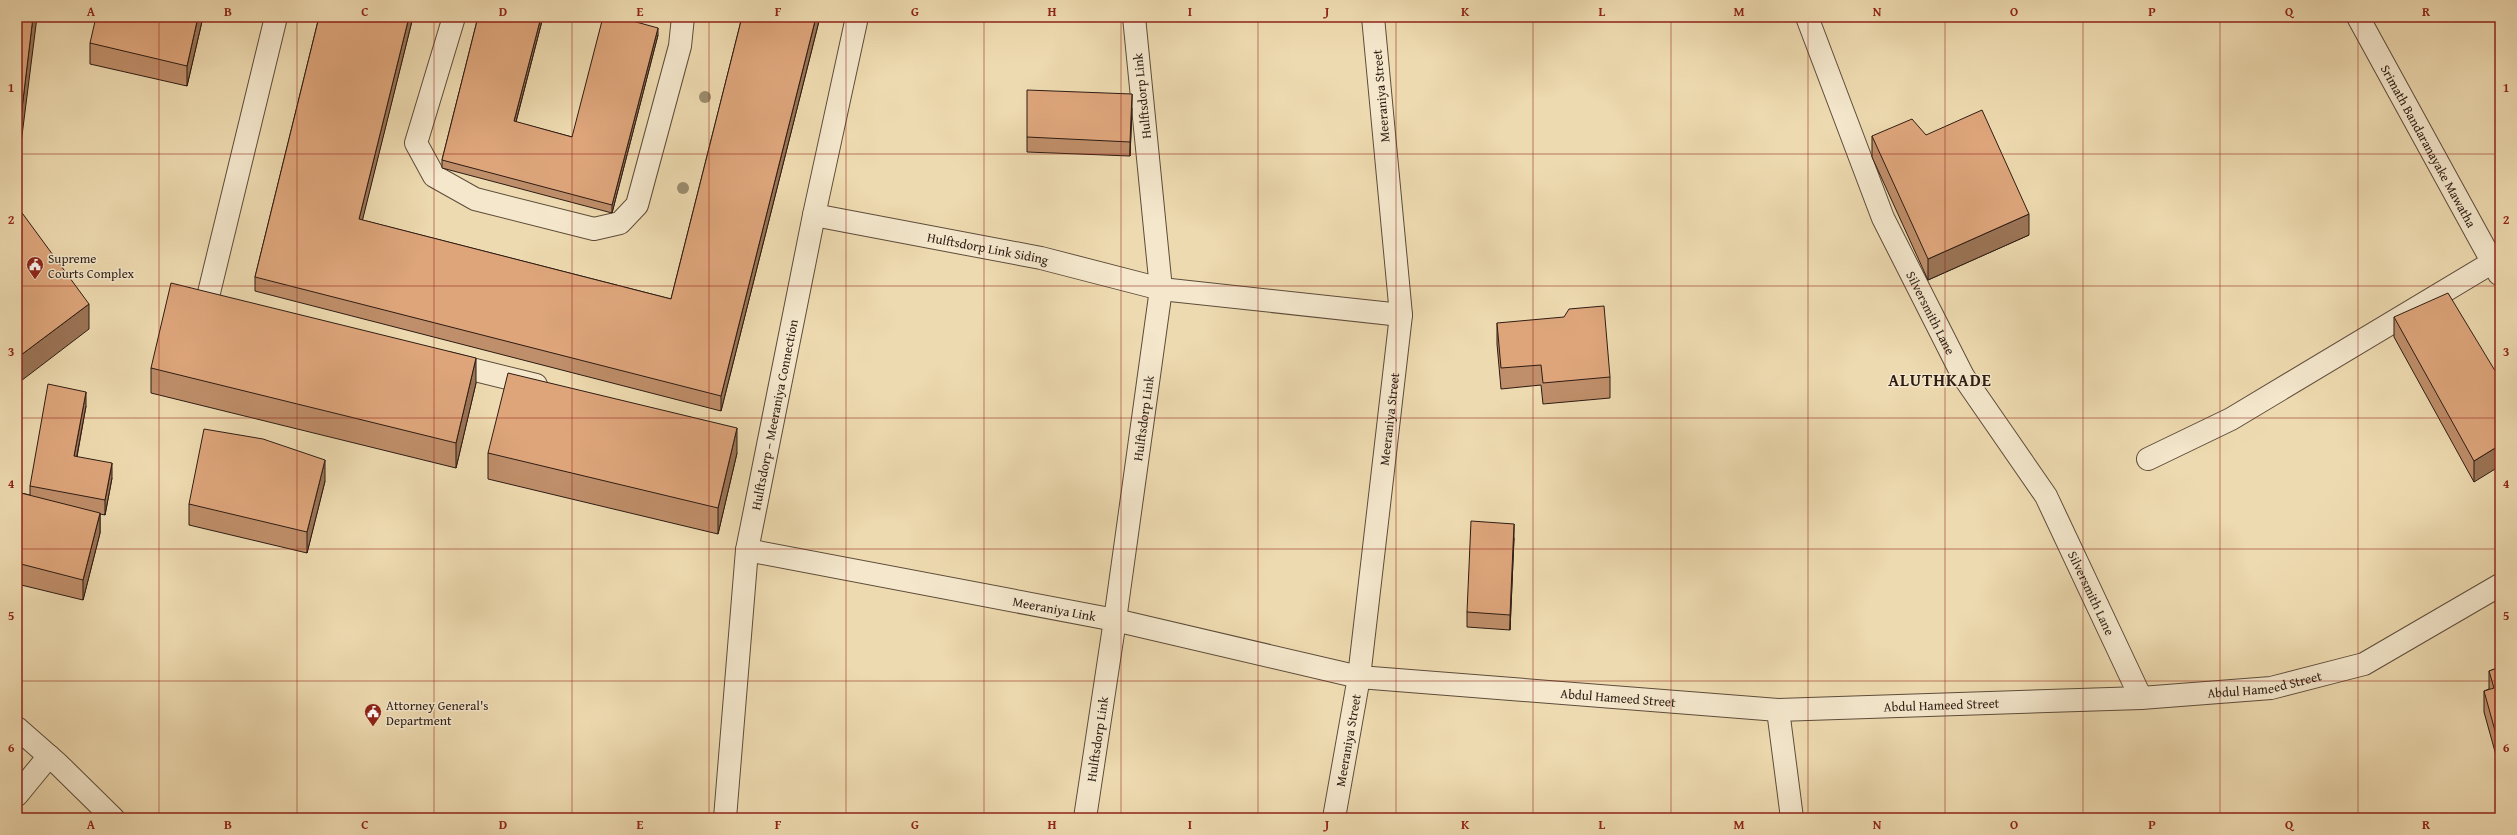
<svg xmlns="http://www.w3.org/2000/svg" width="2517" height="835" viewBox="0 0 2517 835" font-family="'Gentium Book Plus',serif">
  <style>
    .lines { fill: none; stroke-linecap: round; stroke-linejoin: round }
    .minor-casing { stroke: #5d4c3a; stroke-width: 24 }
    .minor { stroke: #f4e7cc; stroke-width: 22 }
    .tree { fill: #9b8c6d }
    .wall { fill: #bf8e6a; stroke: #2d1c13 }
    .shaded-wall { fill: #9b7456; stroke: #2d1c13 }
    .building { fill: #dea57b; stroke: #2d1c13 }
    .grid { fill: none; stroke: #8f2418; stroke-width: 1; stroke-opacity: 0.55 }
    .labels { text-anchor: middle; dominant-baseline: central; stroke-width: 3; stroke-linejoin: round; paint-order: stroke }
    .street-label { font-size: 13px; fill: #2d1c13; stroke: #f4e7cc }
    .poi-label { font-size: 13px; fill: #2d1c13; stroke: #f4e7cc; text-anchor: start }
    .district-label { font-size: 17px; font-weight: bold; letter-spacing: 1px; fill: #2d1c13; stroke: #f4e7cc }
    .neatline { fill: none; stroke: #8f2418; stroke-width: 1.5 }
    .grid-label { font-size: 13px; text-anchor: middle; font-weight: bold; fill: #8f2418 }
  </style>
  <rect width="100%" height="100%" fill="#eedab0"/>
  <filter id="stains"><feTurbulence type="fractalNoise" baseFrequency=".005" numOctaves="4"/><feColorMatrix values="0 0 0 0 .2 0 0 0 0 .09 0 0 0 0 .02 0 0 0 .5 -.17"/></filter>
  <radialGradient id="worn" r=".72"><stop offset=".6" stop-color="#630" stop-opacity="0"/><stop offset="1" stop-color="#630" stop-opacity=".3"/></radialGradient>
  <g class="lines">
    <defs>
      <g id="minor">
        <path d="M 454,17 L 416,143 L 434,176 L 475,199 L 594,229 L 620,223 L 637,205 L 680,46 L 683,17"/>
        <path id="s1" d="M 1807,17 L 1883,218 L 1963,376 L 2046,496 L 2141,698"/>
        <path id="s2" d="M 2358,17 L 2499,274"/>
        <path id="s3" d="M 814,215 L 1041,258 L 1161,289 L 1401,315"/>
        <path d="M 223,309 L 206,305 L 276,17"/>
        <path d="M 447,363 L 536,385"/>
        <path d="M 2148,459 L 2231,419 L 2493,262"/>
        <path id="s4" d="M 747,550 L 1115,620 L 1359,677 L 1778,710 L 2141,698 L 2271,688 L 2364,664 L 2500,585"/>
        <path d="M 1778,710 L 1792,818"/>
        <path d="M 17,728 L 58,764 L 113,818"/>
        <path d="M 17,795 L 49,756"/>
        <path id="s5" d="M 725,818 L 747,550 L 814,215 L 857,17"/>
        <path id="s6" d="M 1085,818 L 1115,620 L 1161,289 L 1134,17"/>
        <path id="s7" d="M 1334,818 L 1359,677 L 1401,315 L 1373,17"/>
      </g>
    </defs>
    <use href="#minor" class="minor-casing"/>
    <use href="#minor" class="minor"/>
  </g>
  <g class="tree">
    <circle cx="705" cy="97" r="6"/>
    <circle cx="683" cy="188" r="6"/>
  </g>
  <g class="wall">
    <path d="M 203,17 L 187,86 L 90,64 L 90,43 Z"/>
    <path d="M 319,17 L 413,17 L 362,220 L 671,299 L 742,17 L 820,17 L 721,411 L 255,291 L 255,277 Z"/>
    <path d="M 478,17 L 543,17 L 516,122 L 572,137 L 658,35 L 612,213 L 442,168 L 442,160 Z"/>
    <path d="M 1132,108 L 1130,156 L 1027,152 L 1027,137 Z"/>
    <path d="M 1872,136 L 2029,235 L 1928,280 L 1872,157 Z"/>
    <path d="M 2394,317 L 2500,379 L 2474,482 L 2394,337 Z"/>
    <path d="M 1497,323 L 1610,377 L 1610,398 L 1543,404 L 1541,385 L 1501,389 L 1497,344 Z"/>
    <path d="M 151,368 L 476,383 L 456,468 L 151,393 Z"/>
    <path d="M 86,406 L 77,457 L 112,478 L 105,515 L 100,514 L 100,533 L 83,600 L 17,584 L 17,492 L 30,495 L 30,486 Z"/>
    <path d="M 488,453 L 737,453 L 718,534 L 488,479 Z"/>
    <path d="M 325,481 L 307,553 L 189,525 L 189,504 Z"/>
    <path d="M 1514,538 L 1510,630 L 1467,627 L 1467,612 Z"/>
    <path d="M 2500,667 L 2499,766 L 2484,712 L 2484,691 L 2489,689 L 2489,671 Z"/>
  </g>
  <g class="shaded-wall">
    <path d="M 33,17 L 37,17 L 17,175 L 17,150 Z"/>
    <path d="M 198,17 L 203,17 L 187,86 L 187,66 Z"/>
    <path d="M 409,17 L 413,17 L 359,234 L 359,219 Z"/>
    <path d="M 541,17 L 543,17 L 514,129 L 514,121 Z"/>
    <path d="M 816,17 L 820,17 L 721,411 L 721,396 Z"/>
    <path d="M 658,28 L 658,35 L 612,213 L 612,205 Z"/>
    <path d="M 1132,94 L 1132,108 L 1130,156 L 1130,142 Z"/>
    <path d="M 2029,214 L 2029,235 L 1928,280 L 1928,259 Z"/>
    <path d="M 89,304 L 89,329 L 17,384 L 17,358 Z"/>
    <path d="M 476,358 L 476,383 L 456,468 L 456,443 Z"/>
    <path d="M 86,392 L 86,406 L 74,471 L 74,456 Z"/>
    <path d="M 737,428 L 737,453 L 718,534 L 718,508 Z"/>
    <path d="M 2500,445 L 2500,466 L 2474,482 L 2474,461 Z"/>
    <path d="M 325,460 L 325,481 L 307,553 L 307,532 Z"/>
    <path d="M 112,463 L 112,478 L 105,515 L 105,500 Z"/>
    <path d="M 100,513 L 100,533 L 83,600 L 83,580 Z"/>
    <path d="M 1514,524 L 1514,538 L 1510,630 L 1510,615 Z"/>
    <rect x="2499" y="745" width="1" height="21"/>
  </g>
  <g class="building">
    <path d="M 17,17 L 33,17 L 17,150 Z"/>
    <path d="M 96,17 L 198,17 L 187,66 L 90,43 Z"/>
    <path d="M 319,17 L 409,17 L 359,219 L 671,299 L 742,17 L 816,17 L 721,396 L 255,277 Z"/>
    <path d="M 478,17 L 541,17 L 514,121 L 572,137 L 603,17 L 618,17 L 658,28 L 612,205 L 442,160 Z"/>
    <path d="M 1027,90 L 1132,94 L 1130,142 L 1027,137 Z"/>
    <path d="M 1982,110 L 2029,214 L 1928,259 L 1872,136 L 1912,119 L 1926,135 Z"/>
    <path d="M 17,206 L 89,304 L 17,358 Z"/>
    <path d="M 171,283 L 476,358 L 456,443 L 151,368 Z"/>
    <path d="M 2448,293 L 2500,379 L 2500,445 L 2474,461 L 2394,317 Z"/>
    <path d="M 1604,306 L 1610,377 L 1543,383 L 1541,365 L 1501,368 L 1497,323 L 1564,317 L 1569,309 Z"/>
    <path d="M 508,373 L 737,428 L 718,508 L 488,453 Z"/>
    <path d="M 48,384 L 86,392 L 74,456 L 112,463 L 105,500 L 30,486 Z"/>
    <path d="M 204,429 L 263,439 L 325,460 L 307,532 L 189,504 Z"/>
    <path d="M 17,492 L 100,513 L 83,580 L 17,563 Z"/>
    <path d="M 1471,521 L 1514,524 L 1510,615 L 1467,612 Z"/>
    <path d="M 2500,667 L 2500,745 L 2499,745 L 2484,691 L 2494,688 L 2489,671 Z"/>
  </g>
  <path class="grid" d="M 159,17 L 159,818M 297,17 L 297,818M 434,17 L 434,818M 572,17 L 572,818M 709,17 L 709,818M 846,17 L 846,818M 984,17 L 984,818M 1121,17 L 1121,818M 1258,17 L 1258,818M 1396,17 L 1396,818M 1533,17 L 1533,818M 1671,17 L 1671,818M 1808,17 L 1808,818M 1945,17 L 1945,818M 2083,17 L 2083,818M 2220,17 L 2220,818M 2358,17 L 2358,818M 17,154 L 2500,154M 17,286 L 2500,286M 17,418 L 2500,418M 17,549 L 2500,549M 17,681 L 2500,681"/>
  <defs>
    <symbol id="civic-pin" viewBox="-11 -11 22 30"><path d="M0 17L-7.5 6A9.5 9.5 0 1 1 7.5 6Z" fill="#8f2418" stroke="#f4e7cc"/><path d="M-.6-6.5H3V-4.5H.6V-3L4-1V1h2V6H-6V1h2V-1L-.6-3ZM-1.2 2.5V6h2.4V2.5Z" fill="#fff"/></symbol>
  </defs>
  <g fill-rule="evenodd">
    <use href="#civic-pin" x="25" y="255" width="20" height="27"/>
    <use href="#civic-pin" x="363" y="702" width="20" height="27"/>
  </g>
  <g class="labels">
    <g class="street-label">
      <text transform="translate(1142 96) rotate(-96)">Hulftsdorp Link</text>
      <text transform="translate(1381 96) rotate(-95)">Meeraniya Street</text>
      <text stroke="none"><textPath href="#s2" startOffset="147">Srimath Bandaranayake Mawatha</textPath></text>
      <text stroke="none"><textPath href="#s3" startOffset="177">Hulftsdorp Link Siding</textPath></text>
      <text stroke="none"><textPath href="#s1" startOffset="321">Silversmith Lane</textPath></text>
      <text stroke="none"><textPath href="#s5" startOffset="407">Hulftsdorp – Meeraniya Connection</textPath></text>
      <text stroke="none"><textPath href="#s6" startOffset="404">Hulftsdorp Link</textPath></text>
      <text stroke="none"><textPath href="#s7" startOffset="403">Meeraniya Street</textPath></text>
      <text stroke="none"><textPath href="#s1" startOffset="645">Silversmith Lane</textPath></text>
      <text stroke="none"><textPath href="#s4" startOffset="313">Meeraniya Link</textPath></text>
      <text stroke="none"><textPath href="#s4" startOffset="1533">Abdul Hameed Street</textPath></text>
      <text stroke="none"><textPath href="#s4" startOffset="885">Abdul Hameed Street</textPath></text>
      <text stroke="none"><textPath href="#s4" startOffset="1209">Abdul Hameed Street</textPath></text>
      <text stroke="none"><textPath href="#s6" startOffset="80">Hulftsdorp Link</textPath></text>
      <text stroke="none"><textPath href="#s7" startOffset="79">Meeraniya Street</textPath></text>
    </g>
    <g class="poi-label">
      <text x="48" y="258">Supreme<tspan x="48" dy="15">Courts Complex</tspan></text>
      <text x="386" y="705">Attorney General's<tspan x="386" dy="15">Department</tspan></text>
    </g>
    <g class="district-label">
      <text x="1940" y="379">ALUTHKADE</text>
    </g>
  </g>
  <rect width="2517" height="835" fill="none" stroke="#eedab0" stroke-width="44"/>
  <rect x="22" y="22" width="2473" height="791" class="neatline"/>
  <g class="grid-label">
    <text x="91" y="16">A</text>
    <text x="228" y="16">B</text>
    <text x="365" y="16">C</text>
    <text x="503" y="16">D</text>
    <text x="640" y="16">E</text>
    <text x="778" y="16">F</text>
    <text x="915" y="16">G</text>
    <text x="1052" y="16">H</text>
    <text x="1190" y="16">I</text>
    <text x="1327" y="16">J</text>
    <text x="1465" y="16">K</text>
    <text x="1602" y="16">L</text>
    <text x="1739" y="16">M</text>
    <text x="1877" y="16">N</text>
    <text x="2014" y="16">O</text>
    <text x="2152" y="16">P</text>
    <text x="2289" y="16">Q</text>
    <text x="2426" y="16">R</text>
    <text x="11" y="92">1</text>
    <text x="2506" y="92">1</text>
    <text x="11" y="224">2</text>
    <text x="2506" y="224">2</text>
    <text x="11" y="356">3</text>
    <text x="2506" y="356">3</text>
    <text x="11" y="488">4</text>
    <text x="2506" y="488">4</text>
    <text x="11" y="620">5</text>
    <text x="2506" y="620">5</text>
    <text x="11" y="752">6</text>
    <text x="2506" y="752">6</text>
    <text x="91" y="829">A</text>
    <text x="228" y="829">B</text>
    <text x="365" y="829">C</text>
    <text x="503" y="829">D</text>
    <text x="640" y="829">E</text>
    <text x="778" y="829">F</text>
    <text x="915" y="829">G</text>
    <text x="1052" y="829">H</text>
    <text x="1190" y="829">I</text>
    <text x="1327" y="829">J</text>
    <text x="1465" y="829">K</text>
    <text x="1602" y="829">L</text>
    <text x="1739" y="829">M</text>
    <text x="1877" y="829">N</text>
    <text x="2014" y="829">O</text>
    <text x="2152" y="829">P</text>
    <text x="2289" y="829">Q</text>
    <text x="2426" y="829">R</text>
  </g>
  <rect width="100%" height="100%" filter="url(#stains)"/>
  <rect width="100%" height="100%" fill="url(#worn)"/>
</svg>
